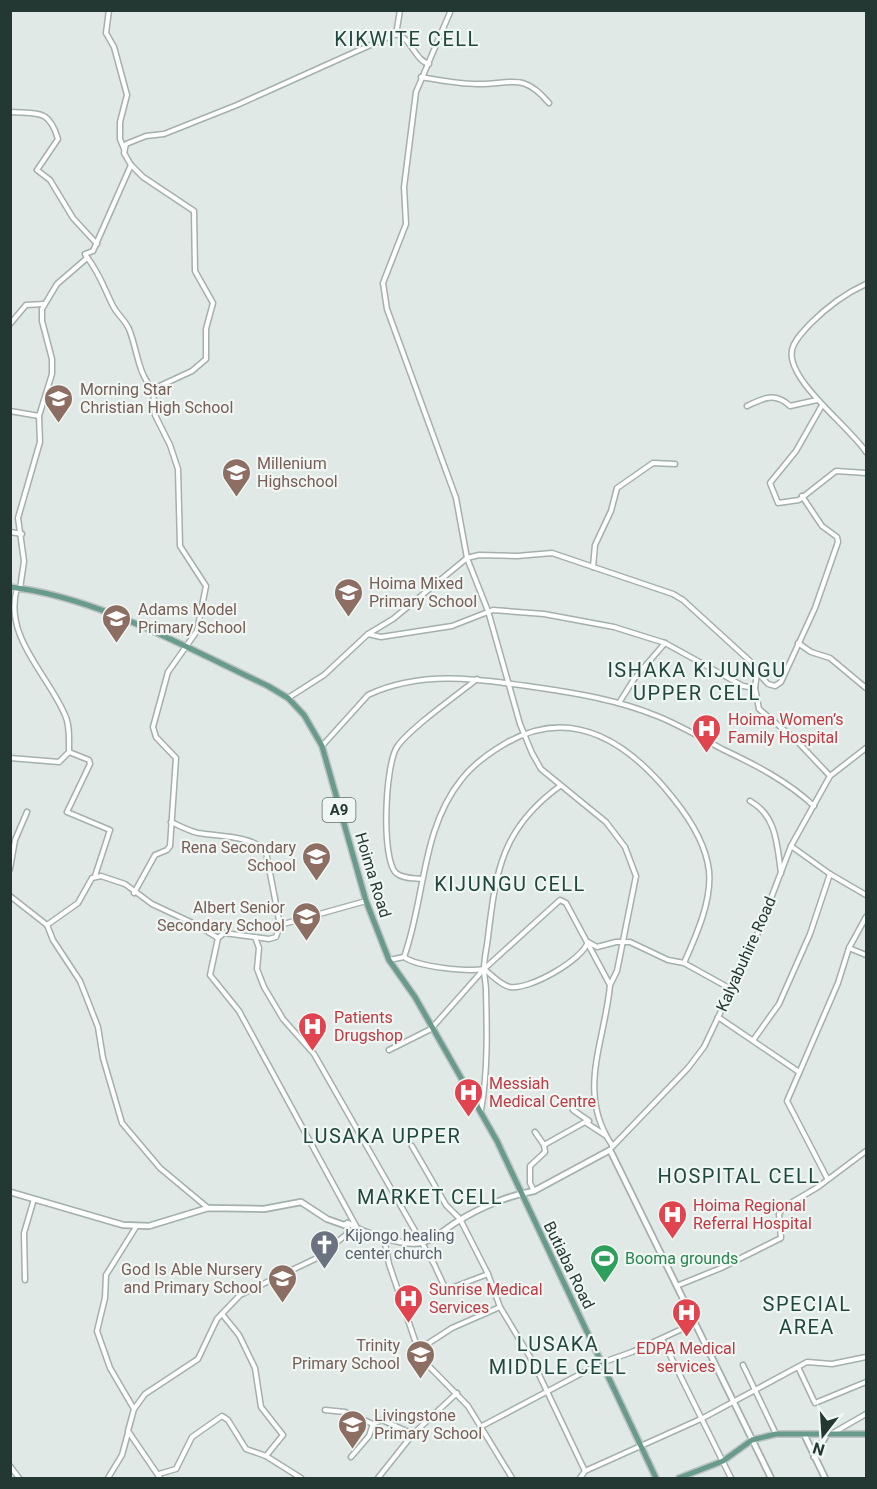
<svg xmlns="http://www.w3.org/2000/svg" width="877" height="1489" viewBox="0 0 877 1489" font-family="Roboto,sans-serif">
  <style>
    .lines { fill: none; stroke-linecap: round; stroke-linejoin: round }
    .minor-casing { stroke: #a4b0ac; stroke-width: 7 }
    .tertiary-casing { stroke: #a4b0ac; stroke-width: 8 }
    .primary-casing { stroke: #bdc3c2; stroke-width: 8 }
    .minor { stroke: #fff; stroke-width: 4 }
    .tertiary { stroke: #fff; stroke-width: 4.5 }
    .primary { stroke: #699b8d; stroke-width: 5 }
    .labels { text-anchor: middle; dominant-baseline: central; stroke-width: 4.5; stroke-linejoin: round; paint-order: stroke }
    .shield { fill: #f0f6f3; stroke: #60716c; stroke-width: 1.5 }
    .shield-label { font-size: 15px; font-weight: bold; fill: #233832 }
    .education-label { font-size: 16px; fill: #785e54; stroke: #f0f6f3; text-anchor: start }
    .health-label { font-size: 16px; fill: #be3a42; stroke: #f0f6f3; text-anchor: start }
    .street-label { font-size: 16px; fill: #233832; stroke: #f0f6f3 }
    .worship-label { font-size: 16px; fill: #5b616d; stroke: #f0f6f3; text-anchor: start }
    .leisure-label { font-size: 16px; fill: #27864d; stroke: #f0f6f3; text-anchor: start }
    .quarter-label { font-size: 20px; letter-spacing: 1.5px; fill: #21483e; stroke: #f0f6f3 }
  </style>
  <rect width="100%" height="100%" fill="#e0e9e5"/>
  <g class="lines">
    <defs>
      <g id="minor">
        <path d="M 109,10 L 106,33 L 114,47 L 127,95 L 120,122 L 120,139 L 124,149"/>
        <path d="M 451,10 L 416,92 L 404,187 L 406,224 L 383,283 L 387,309 L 456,498 L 467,558 L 488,611 L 520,724 L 532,753 L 541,769 L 606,822 L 625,847 L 636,876 L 617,971 L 610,985 C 605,1042 576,1092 612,1145"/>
        <path d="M 396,35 L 400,10"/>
        <path d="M 421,77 C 439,80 458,84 477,84 C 511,85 522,71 549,103"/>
        <path d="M 10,112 C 39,114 49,109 58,139 L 37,170 L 50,180 L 73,218 L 97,244"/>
        <path d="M 131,165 L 143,177 L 194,211 L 195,271 L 213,303 L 206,329 L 206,359 L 192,371 L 153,389"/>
        <path d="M 87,257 C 101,276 103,286 113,306 C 117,314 125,320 129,329 C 137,348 138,375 153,389 L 155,415 L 170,445 L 178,469 L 180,546 L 206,586 L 197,631 L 168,672 L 153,727 L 156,737 L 176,758 L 170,846 L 167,850 L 155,855 L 134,893"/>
        <path d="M 866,284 C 846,293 826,308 810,324 C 803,332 794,340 792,350 C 786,380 850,427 866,452"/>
        <path d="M 10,324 L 26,305 L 44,304"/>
        <path d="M 747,406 C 763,398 775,392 790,406 L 817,400"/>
        <path d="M 821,407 L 796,451 L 770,483 L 778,503 L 799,500 L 836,471 L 866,473"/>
        <path d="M 10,411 L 39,416"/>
        <path d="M 10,532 L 22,534"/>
        <path d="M 593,567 L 595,545 L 611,511 L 617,488 L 653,463 L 675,464"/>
        <path d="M 20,589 L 24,561 L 18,518 L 40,442 L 39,416 L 52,374 L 52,359 L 42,321 L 42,309 L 57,284 L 87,258 L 85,254 L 93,251 L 131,165 L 124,153 L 126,144 L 146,136 L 164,134 L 237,105 L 395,34 C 411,36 414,60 429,64"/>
        <path d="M 368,634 L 381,637 L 452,626 L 493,610 L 544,614 L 614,627 L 665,643 L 743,686 L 755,688"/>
        <path d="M 798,643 L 811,652 L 830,658 L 866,688"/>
        <path d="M 758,673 L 768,684 L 775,686 L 781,682 L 815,608 L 838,542 L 837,537 L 822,526 L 802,496"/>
        <path d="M 288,698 L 324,675 L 368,634 L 393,619 L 467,558 L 479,555 L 517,556 L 552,553 L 673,594 L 683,600 L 751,662 L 757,672 L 755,688 L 759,709 L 796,740 L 830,776"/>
        <path d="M 619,703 L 634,679 L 665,643"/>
        <path d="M 322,746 L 368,695 C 422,670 478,679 534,687 C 576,693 618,700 657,716 C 680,725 701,738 722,749 C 756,765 787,781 814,806"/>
        <path d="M 69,752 L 89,760 L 90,764 L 67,812 L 110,830 L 95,876"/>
        <path d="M 10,758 L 59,762 L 69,752 C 69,740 70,725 65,715 C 48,674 3,637 17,588"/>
        <path d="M 750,801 C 777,816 777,845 781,873"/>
        <path d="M 171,822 C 180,826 189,831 198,833 C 215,836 256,836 266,852 L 280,925 L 276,937 L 269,939 L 224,933 L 218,938 L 210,975 L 239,1011 L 356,1226"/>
        <path d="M 791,846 L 830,874 L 866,895"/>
        <path d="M 10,869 L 15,840 L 27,812"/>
        <path d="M 422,879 C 414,878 403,879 396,873 C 381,859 385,765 397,747 C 409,729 457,695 477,679"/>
        <path d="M 10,896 L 47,925 L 53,940 L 80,981 L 98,1027 L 103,1058 L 122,1123 L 160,1168 L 208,1208"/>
        <path d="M 47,925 L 78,903 L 92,878 L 101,876 L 125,884 L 152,904 L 197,925 L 218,938"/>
        <path d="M 280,925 L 366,901"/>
        <path d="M 255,937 L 259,948 L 257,969 L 264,987 L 283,1019 L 314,1054 L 434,1264 L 446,1290 L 488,1274"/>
        <path d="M 849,948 L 866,955"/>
        <path d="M 404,957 C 425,900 421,830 461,780 C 473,764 489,753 506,743 C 574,704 631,745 673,798 C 690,819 706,844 709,871 C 712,901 696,936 684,963"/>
        <path d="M 389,960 L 404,957 C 418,967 467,972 484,969 C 492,975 500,985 510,987 C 530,990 582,960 588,942 L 597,947 L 616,942 L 630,942 L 668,960 L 684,963 L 731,989"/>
        <path d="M 718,1017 L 799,1072"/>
        <path d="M 754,1039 L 779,1004 L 810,934 L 830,874"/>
        <path d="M 389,1050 L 431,1029 L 484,969 L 560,900 L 566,903 L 610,985"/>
        <path d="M 481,1110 C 488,1072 487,1030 486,991 C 486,984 484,976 484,969 C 484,958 487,947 488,937 C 496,870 502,828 560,786"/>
        <path d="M 573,1110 L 589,1121"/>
        <path d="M 544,1145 L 585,1122 L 605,1135"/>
        <path d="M 412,1146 L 446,1205 L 460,1219 L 488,1274 L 500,1307 L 533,1362 L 585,1471"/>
        <path d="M 612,1147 L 688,1068 L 704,1047 L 757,935 L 791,846 L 830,776 L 866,748"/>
        <path d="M 827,1178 L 787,1101 L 838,983 L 849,948 L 866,917"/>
        <path d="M 534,1191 L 530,1183 L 530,1166 L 545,1152 L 544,1145 L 535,1132"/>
        <path d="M 384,1238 L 389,1264 L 421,1358 L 468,1406 L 512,1478"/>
        <path d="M 25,1280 L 24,1233 L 34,1199"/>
        <path d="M 679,1285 L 721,1268 L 781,1238 L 779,1214 L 784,1207 L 818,1187 L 866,1151"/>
        <path d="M 222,1314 L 239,1335 L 255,1368 L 261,1407 L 283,1435 L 266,1456"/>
        <path d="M 662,1339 L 731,1478"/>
        <path d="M 418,1350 L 452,1328 L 500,1307"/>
        <path d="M 743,1365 L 776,1434"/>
        <path d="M 798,1367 L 815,1403 L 866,1382"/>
        <path d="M 134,1409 L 110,1368 L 97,1331 L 105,1298 L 106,1275 L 136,1227"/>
        <path d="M 325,1410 L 345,1412 L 373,1424"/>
        <path d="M 482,1426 L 601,1363 L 632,1352 L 695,1323"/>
        <path d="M 833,1433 L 866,1414"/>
        <path d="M 351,1457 L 369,1436 L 373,1424 L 382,1420 L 413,1434"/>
        <path d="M 10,1466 L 19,1478"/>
        <path d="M 159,1474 L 176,1469 L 192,1437 L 222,1416 L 228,1420 L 246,1449 L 266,1456 L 301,1478"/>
        <path d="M 108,1478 L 122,1455 L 128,1433"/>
        <path d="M 160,1478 L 128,1431 L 134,1409 L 145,1394 L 198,1359 L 217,1319 L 240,1295 L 317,1258 L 347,1234 L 348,1223"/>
        <path d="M 378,1478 L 413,1434 L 457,1393"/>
        <path d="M 580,1478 L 585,1471 L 703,1418 L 807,1362 L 832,1364 L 866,1357"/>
      </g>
      <g id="tertiary">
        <path d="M 10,1192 L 123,1225 L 149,1226 L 208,1208 L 264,1209 L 301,1202 L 327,1219 L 344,1225 L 348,1223 C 363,1233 408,1248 424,1242 C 438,1238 448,1226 460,1220 C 481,1207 510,1195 534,1191 L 610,1150 L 771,1478"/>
        <path d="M 804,1434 L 825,1478"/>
        <path d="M 814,1457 L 827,1434"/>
      </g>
      <g id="primary">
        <path d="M 10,587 C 98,597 189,649 268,686 L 288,698 L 304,715 L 322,746 L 366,901 L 389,960 L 415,997 L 497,1141 L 656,1478"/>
        <path d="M 679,1478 L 723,1461 L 752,1440 L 776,1434 L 866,1434"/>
      </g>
    </defs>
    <use href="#minor" class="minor-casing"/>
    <use href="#tertiary" class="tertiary-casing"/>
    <use href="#primary" class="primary-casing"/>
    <use href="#minor" class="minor"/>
    <use href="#tertiary" class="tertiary"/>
    <use href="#primary" class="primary"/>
  </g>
  <defs>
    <symbol id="school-pin" viewBox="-11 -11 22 30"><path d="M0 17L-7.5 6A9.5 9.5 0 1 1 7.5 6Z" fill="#8d6e63" stroke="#f0f6f3"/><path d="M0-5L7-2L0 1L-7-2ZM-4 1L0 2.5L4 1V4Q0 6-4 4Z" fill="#fff"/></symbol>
    <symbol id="hospital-pin" viewBox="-11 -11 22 30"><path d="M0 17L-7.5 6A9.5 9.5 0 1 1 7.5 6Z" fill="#e0444e" stroke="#f0f6f3"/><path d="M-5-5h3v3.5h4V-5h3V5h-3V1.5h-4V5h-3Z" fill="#fff"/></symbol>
    <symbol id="church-pin" viewBox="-11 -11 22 30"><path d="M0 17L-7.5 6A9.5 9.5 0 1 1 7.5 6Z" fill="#6b7280" stroke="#f0f6f3"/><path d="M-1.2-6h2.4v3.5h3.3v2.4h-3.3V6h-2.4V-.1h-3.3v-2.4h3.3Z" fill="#fff"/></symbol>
    <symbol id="stadium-pin" viewBox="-11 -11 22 30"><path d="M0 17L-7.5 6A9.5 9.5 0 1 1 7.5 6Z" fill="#2e9e5b" stroke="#f0f6f3"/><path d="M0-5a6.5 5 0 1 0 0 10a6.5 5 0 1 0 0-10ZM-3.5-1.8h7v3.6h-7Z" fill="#fff"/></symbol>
  </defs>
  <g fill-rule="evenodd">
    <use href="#school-pin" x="42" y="382" width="33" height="45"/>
    <use href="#school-pin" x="220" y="456" width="33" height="45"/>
    <use href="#school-pin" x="332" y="576" width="33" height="45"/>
    <use href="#school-pin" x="100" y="602" width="33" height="45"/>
    <use href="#hospital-pin" x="690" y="712" width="33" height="45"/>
    <use href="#school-pin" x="300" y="840" width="33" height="45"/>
    <use href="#school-pin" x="290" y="900" width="33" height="45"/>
    <use href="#hospital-pin" x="296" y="1010" width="33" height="45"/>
    <use href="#hospital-pin" x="452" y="1076" width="33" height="45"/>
    <use href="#hospital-pin" x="656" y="1198" width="33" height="45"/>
    <use href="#church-pin" x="308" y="1228" width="33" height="45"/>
    <use href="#stadium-pin" x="588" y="1242" width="33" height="45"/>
    <use href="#school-pin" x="266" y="1262" width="33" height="45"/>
    <use href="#hospital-pin" x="392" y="1282" width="33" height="45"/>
    <use href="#hospital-pin" x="670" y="1296" width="33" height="45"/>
    <use href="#school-pin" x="404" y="1338" width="33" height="45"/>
    <use href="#school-pin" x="336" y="1408" width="33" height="45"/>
  </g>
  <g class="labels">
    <rect class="shield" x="322.5" y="798" width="33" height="24" rx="4.5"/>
    <g class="shield-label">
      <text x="339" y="810">A9</text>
    </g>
    <g class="education-label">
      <text x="80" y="389">Morning Star<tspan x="80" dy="18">Christian High School</tspan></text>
      <text x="257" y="463">Millenium<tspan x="257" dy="18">Highschool</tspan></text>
      <text x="369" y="583">Hoima Mixed<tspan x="369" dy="18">Primary School</tspan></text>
      <text x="138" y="609">Adams Model<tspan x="138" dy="18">Primary School</tspan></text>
      <text x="296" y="847" text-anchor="end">Rena Secondary<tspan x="296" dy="18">School</tspan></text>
      <text x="285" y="907" text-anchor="end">Albert Senior<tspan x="285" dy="18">Secondary School</tspan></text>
      <text x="262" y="1269" text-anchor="end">God Is Able Nursery<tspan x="262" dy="18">and Primary School</tspan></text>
      <text x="400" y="1345" text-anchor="end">Trinity<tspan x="400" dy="18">Primary School</tspan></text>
      <text x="374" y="1415">Livingstone<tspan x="374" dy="18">Primary School</tspan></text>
    </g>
    <g class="health-label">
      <text x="728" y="719">Hoima Women’s<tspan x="728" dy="18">Family Hospital</tspan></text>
      <text x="334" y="1017">Patients<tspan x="334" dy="18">Drugshop</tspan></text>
      <text x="489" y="1083">Messiah<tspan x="489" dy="18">Medical Centre</tspan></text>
      <text x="693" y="1205">Hoima Regional<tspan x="693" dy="18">Referral Hospital</tspan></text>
      <text x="429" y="1289">Sunrise Medical<tspan x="429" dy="18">Services</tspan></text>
      <text x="686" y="1348" text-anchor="middle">EDPA Medical<tspan x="686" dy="18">services</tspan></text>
    </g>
    <g class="street-label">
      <text transform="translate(373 875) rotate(73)">Hoima Road</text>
      <text transform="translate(746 954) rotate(-66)">Kalyabuhire Road</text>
      <text transform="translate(569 1265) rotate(64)">Butiaba Road</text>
    </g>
    <g class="worship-label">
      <text x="345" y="1235">Kijongo healing<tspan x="345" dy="18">center church</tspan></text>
    </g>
    <g class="leisure-label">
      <text x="625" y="1258">Booma grounds</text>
    </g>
    <g class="quarter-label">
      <text x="407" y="39">KIKWITE CELL</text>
      <text x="697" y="670">ISHAKA KIJUNGU<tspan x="697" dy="23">UPPER CELL</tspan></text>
      <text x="510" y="884">KIJUNGU CELL</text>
      <text x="382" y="1136">LUSAKA UPPER</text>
      <text x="739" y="1176">HOSPITAL CELL</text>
      <text x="430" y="1197">MARKET CELL</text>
      <text x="807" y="1304">SPECIAL<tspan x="807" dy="23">AREA</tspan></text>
      <text x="558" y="1344">LUSAKA<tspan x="558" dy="23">MIDDLE CELL</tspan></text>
    </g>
  </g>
  <rect width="877" height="1489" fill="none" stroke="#233832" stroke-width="24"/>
  <g transform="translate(823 1435) rotate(197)" stroke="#f0f6f3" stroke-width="4.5" paint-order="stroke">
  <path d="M0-4.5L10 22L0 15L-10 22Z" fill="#233832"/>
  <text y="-9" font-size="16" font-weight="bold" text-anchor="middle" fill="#233832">N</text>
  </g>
</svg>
